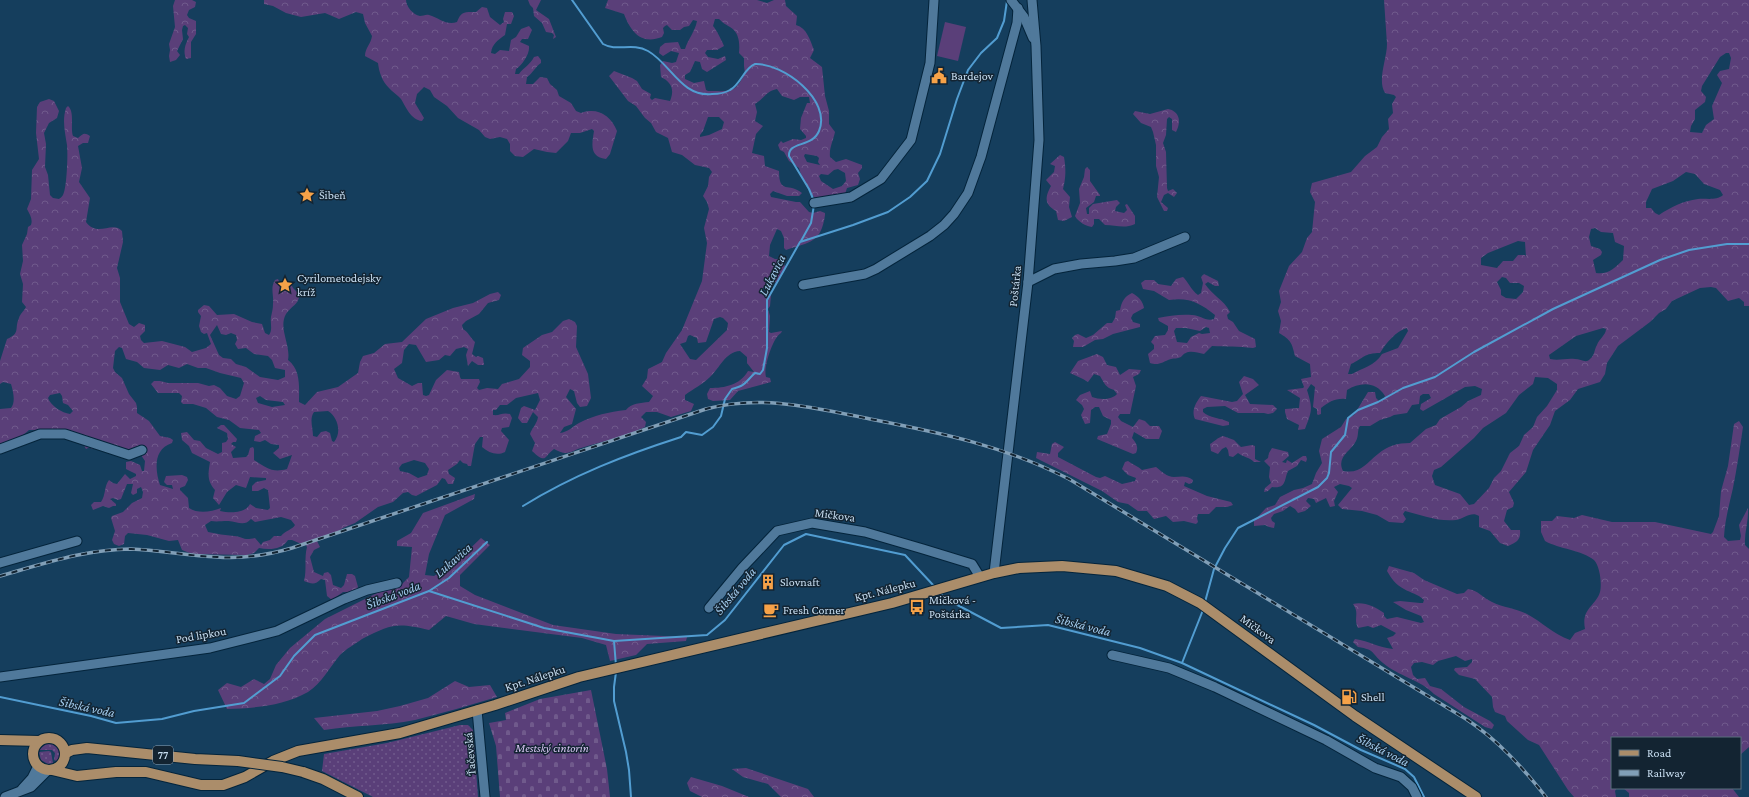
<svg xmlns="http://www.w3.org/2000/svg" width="1749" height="797" viewBox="0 0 1749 797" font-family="'Crimson Pro',serif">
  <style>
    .grass { fill: url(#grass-dots) }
    .forest { fill: url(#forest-crowns); fill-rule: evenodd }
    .cemetery { fill: url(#cemetery-stones) }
    .garden { fill: #5a3f79 }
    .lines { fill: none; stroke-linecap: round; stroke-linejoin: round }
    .stream { stroke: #529dd1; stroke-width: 2 }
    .minor-casing { stroke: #04243b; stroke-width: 11 }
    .major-casing { stroke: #04243b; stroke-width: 12 }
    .minor { stroke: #50799b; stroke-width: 9 }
    .major { stroke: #ab8d6a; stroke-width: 10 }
    .rail-casing { stroke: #819fb7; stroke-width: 3.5 }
    .rail { stroke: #132432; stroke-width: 2; stroke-dasharray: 6; stroke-linecap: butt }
    .major-bridge-casing { stroke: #04243b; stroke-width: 12; stroke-linecap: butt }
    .major-bridge { stroke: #ab8d6a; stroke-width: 10 }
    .labels { text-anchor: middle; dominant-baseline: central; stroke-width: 3; stroke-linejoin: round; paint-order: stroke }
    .shield { fill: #132432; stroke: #92a6b8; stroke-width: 1 }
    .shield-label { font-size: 11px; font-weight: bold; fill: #c8def1 }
    .poi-label { font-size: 12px; fill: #c8def1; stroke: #132432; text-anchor: start }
    .street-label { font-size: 12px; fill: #c8def1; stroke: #132432 }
    .park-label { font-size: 12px; font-style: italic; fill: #d9c6f3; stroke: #132432 }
    .water-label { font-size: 13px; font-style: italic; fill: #a2cbed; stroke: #132432 }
  </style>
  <defs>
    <pattern id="grass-dots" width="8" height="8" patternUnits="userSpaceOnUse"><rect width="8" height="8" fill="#5a3f79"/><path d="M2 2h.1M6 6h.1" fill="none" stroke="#705a8c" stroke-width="1.8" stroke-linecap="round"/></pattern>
    <pattern id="forest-crowns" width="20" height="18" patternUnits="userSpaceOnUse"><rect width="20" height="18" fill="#5a3f79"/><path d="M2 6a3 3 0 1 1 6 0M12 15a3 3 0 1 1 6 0" fill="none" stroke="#705a8c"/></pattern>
    <pattern id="cemetery-stones" width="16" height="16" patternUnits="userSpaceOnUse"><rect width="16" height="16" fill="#5a3f79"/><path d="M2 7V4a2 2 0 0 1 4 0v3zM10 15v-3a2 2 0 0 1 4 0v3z" fill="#705a8c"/></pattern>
  </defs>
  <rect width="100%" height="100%" fill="#153e5d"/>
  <g class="grass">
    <path d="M 460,725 L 468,725 L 473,730 L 478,797 L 373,797 L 322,771 L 324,754 L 387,743 Z"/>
    <path d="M 46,744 L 53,744 L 58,748 L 60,755 L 57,761 L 54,760 L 55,753 L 52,750 L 39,750 Z"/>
    <path d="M 49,751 L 51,752 L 53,763 L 48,764 L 41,760 L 39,752 Z"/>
  </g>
  <g class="forest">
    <path d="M 175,0 L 192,0 L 196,2 L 195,7 L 189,10 L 187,15 L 189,18 L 196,21 L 196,34 L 191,42 L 191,58 L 186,59 C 183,51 185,45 189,37 L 187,34 L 188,28 L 185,25 L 183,26 L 182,30 L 183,39 L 177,51 L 180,55 L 176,60 L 170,62 L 169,56 L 170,50 L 169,44 L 175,27 L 173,6 Z"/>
    <path d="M 264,0 L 406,0 C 406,6 413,15 420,16 C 423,16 426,14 429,15 C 439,18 447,26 457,22 C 461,11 465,12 476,12 L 482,7 L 487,8 L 490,17 L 500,25 L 504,22 L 503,19 L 505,12 L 512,12 L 514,16 L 511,24 L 507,24 L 505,35 C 498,40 492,44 491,53 L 495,54 L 500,50 L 509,51 L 511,40 L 516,37 L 521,29 L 529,26 L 532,30 L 528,39 L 522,39 L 520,42 L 529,46 C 530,54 522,65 516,69 L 515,74 L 519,74 C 524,67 530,65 534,57 L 538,56 L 541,60 L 541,63 C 535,67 533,73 527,77 L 526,84 L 533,84 L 540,77 L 547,78 L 550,84 L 557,90 L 559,96 L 571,103 L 576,111 L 581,113 C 598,107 611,116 617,131 L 610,154 L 606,159 C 589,157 592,144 594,131 L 592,129 L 580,133 L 571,133 L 568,141 L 556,153 L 547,152 L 534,149 L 523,157 L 515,156 L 510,151 L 510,144 L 507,139 L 500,137 L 490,139 L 485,137 L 479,130 L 458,118 L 447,106 L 434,97 L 430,90 L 424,87 L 417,94 L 415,103 L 424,118 L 422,121 C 411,120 406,107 401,99 C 398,95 392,92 389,88 C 382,81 379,72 378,63 L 365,56 C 365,48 371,44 372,36 L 365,23 L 363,14 L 356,12 L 339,19 L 325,13 L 301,17 L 286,13 L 273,6 L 264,4 Z"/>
    <path d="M 528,0 L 541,0 L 536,10 L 549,19 L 556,37 L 553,39 L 554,35 L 552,33 L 546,32 L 542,23 L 534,16 L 533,8 L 530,5 Z"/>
    <path d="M 608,0 L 757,0 L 767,3 L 774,0 L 785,0 L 786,6 L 797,16 L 796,25 C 807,28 810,40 814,50 L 810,58 L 822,67 L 825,96 L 829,111 L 829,124 L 835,132 C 833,141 829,148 830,157 L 836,162 L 846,159 L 862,165 L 862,168 L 858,173 L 860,179 L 858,185 L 847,188 L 845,194 L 818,202 C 810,193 802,180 799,168 L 789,161 L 784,152 L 780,150 L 778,145 L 781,141 L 783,143 L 793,139 L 801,140 L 806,138 L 806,136 L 800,129 L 801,118 L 807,103 L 810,103 L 809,97 L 800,97 L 794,100 L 782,96 L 777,89 C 766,91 765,98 755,104 L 757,112 L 755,121 L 763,126 L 756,134 L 752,153 L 764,156 L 765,166 L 779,171 C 779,195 789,182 802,193 L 799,196 L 787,196 L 773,191 L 770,194 L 771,197 L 796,202 L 800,202 L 809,212 L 813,213 L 820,211 L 825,213 L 825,215 C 821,243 810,242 786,250 L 784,248 L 784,238 L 781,231 L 777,229 L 770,245 L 769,256 L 775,259 L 781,259 L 786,268 C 780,278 777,285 765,286 L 763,288 L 763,291 L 771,295 L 770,306 L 768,309 L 770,316 L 769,332 L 771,333 L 782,331 L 781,333 C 773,337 763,368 766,377 L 770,378 L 771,382 L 738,391 L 730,400 L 713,401 L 708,399 L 707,394 L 710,388 C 725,388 740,385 748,371 L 754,372 L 747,363 L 747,357 L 740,351 C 725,352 720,368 710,377 C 703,384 693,389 685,395 L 685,400 L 694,404 L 691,411 L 671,417 L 657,412 L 646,412 L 641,417 L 646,422 L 645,427 C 624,437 603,441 581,448 C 576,449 571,453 566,453 C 562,453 558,451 554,449 C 544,456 547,465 532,451 L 535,443 L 530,434 C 532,428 537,424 538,417 L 533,412 L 527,423 L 522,423 L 518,418 L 521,408 L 524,406 L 535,410 L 540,400 L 538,393 L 516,398 L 507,405 L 500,405 L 496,410 L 493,410 L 493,415 C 500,416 502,412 510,414 L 512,418 L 509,427 L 502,428 L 501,431 L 509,440 L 505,452 C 497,456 489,453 482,447 L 483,437 L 480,437 L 475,444 L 471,466 L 468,466 L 467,464 L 463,463 L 460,460 L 457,464 L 448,470 L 449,474 L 455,478 L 453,484 L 448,484 L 445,479 L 442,478 L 437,485 L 416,496 L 412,495 L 408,492 L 403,493 L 393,502 L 378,507 L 355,523 L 343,528 L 334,535 L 323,536 L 317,541 L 320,547 L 314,550 L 310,557 L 314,572 L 323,576 L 324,573 L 328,572 L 331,575 L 333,585 L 341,588 L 344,585 L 347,574 L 352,574 L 355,576 L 358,587 L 355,592 L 343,592 L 332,600 L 327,596 L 325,580 L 321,579 C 315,585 312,584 304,581 C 307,570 304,558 307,547 L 305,544 L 299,543 L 292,540 L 288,540 C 282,550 269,550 259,548 L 254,553 L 247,555 L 192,554 L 182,550 L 178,540 L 169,541 L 147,535 L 128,533 L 125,536 L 124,544 L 119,546 L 114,544 L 112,540 L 115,531 L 111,518 L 112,516 L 123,512 L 132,503 L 142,498 L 143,492 L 141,487 L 137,489 L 137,493 L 133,495 L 131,493 L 133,484 L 127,484 L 121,499 L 118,500 L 113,498 L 110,499 L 116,504 L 116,506 L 113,506 L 109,508 L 103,506 L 93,510 L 91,505 L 94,502 L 101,502 C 106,495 104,486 109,480 L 113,483 L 117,484 L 125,474 L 130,479 L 136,476 L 136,474 L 126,469 L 126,462 L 131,461 L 140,465 L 142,471 L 144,471 L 145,461 L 141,455 L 132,456 L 104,447 L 92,449 L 90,447 L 86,449 L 82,442 L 42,430 L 29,430 C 22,437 10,443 0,444 L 0,409 L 11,408 C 16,402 13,391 11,384 L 3,382 L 0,384 L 0,361 L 7,339 C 21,333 14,329 19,318 C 20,314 24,311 26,307 L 22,302 L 23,284 L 20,274 L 23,261 L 22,245 L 27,234 L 28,227 L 31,225 C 33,219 30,215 27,209 L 31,199 L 32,170 L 39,159 L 36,133 L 37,107 L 40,102 L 49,99 L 54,101 L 59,111 L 57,118 L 49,123 L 44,133 L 46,144 L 45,167 L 48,175 L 50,195 L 53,198 L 59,199 C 60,198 62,197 63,195 C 67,188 68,153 67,145 C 65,132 62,121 66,108 L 68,106 C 75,112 70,128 73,136 L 78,138 C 83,134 84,132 90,136 L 88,143 L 83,143 L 78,146 L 82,168 L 79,182 L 90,198 L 86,222 C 98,238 112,220 122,231 L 123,242 L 117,268 L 120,278 L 120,302 L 129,324 L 134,327 L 139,323 L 145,325 L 145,331 L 140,336 L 141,340 L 144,343 L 162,341 L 185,347 L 192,352 L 206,348 L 211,344 L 207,333 L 204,334 L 201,332 L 199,326 L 201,316 L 198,312 L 198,310 L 204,305 L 209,306 L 217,315 L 234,314 L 252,322 L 262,324 L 265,333 L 269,335 C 273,330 270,323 271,317 C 272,312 273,309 273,304 C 274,295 270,288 275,280 L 278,279 L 282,288 L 285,289 L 289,288 L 291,284 L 293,288 L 299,294 C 300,304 291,306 286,314 C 278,328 291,345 288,360 C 301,370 299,387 299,402 L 305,405 L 317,392 L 338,387 L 358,373 L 360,362 L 363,356 L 374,353 L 385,344 L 402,342 L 426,319 L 453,308 L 473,303 L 490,294 L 498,292 L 501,295 L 499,300 L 488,303 L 479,314 L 466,321 L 462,325 L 463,329 C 468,332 470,337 475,342 L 472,354 L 476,357 L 478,356 L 483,358 L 484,365 L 478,365 L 472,361 L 468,366 L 466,355 L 468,349 L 464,347 L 456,349 L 450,356 L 445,355 L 439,360 L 426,362 L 416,345 L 409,344 L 404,350 L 402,363 L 394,369 L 398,378 L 412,386 L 418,383 L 422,383 L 423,395 L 426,396 L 429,395 L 436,380 L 447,370 L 459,372 L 460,377 L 461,379 L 479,379 L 480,382 L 477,388 L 479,390 L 487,388 L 498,389 L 502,384 L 519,379 L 530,367 L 530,361 L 522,355 L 523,348 L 542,335 L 552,332 L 563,321 L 569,319 L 575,322 L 577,326 L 576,347 L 588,374 L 591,398 L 587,406 L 580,407 L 577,403 L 574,391 L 570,389 L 566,397 L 576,409 L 572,424 L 564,427 L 560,433 C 568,432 572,427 579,423 C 594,415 609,412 626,410 C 631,403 641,403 649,402 L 653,396 L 642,386 L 647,378 L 648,369 L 662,362 L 666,353 L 682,330 L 702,281 L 707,243 L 704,228 L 709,209 L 707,202 L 703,196 L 708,186 L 709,177 L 712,172 L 709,168 L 695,165 L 682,155 L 672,152 L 668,138 L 656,132 L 651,123 L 645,118 L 636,106 L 628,101 L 609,76 L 614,71 L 632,78 L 637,81 L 642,89 L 651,94 L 650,98 L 652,100 L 655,98 L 670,101 C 675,89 671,82 661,77 L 660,65 L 663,61 L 672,63 L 676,62 L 679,53 L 671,51 L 663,56 L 659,53 L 660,47 L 665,43 L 678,42 L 681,49 L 685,49 C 688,39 695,32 697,21 L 693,20 L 689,26 L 684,27 L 680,30 L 672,30 L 667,25 L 665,26 L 663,28 L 664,33 L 662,37 C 641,45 631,32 624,14 L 605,8 ZM 715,19 L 719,19 C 723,23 725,24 730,27 C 739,32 740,43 739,53 L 744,58 L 744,66 L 745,73 C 735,94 730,91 708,91 L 706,90 L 704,81 L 694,83 L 685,79 L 685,75 L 690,72 L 695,61 L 700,62 L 702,69 L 707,72 L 726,60 L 725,56 L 718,59 L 708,57 L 705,53 L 707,50 L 717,50 L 724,46 C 723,43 716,29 713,26 ZM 708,117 L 719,117 L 724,122 L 722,129 L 709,135 L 700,137 L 700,135 L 703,131 ZM 805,154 L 817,156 L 819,158 L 818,162 L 820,165 L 807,162 L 804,156 ZM 838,169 L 845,173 L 846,181 L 842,186 L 833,189 L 821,181 L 819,176 L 821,174 L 828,175 L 834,170 ZM 720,317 L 723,318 L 728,323 L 727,330 L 696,360 L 690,359 L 680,344 L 686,342 L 688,336 L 690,335 L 697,338 L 698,343 L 706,342 L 714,319 ZM 217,325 L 221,334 L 226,335 L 231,333 L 236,335 L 237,340 L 235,344 L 238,349 L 246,348 L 254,354 L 268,356 L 272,360 L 275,368 L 285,370 L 285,377 L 278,380 L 260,377 L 246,367 L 236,364 L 231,359 L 223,358 L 219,355 L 210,335 ZM 119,347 L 122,348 L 126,359 L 137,362 L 144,368 L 160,370 L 168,365 L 179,368 L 187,364 L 198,368 L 206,368 L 220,373 L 241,378 L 244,383 L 240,396 L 236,399 L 227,396 L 220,388 L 214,385 L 209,386 L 198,383 L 168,383 L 160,381 L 154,381 L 151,384 L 158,393 L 179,393 L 182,396 L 181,402 L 183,404 L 193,404 L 206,408 L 217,417 L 229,420 L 240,428 L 259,430 L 261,433 L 255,436 L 254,441 L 260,442 L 265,440 L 271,444 L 279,445 L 279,448 L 273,453 L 280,459 L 292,455 L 287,469 C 272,473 267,468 254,460 L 254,449 L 253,447 L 250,448 L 248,455 L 246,457 L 233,458 L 231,452 L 236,447 L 231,444 L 233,442 L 236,442 L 237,439 L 224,425 L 221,425 L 217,428 L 227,433 L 228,439 L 226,442 L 222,443 L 222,452 L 218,454 L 206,448 L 200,441 L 194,440 L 187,432 L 181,433 L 182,440 L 189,446 L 192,453 L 210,462 C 208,474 207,481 215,490 L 213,498 L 219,505 L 227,492 L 236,485 L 246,488 L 250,477 L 266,478 L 266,480 L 256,482 L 252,486 L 252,491 L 258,491 L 264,488 L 268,490 L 270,508 L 268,510 L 256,508 L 250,504 C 245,514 229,513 220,511 L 221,508 C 211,512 198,514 189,508 L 188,498 L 180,490 L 180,488 L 185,486 L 188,480 L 187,477 L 182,475 L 166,476 L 164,482 L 167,485 L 172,485 L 173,489 L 160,485 C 155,470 153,449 172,443 L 173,440 L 170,438 L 160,436 L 149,421 L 137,413 L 137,407 L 136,403 L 129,394 L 122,378 L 115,372 L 113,368 L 115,351 ZM 60,393 L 62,396 L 63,403 L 68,405 L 73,411 L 70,414 C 62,413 51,406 48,398 L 50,395 ZM 260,396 L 266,400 L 283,402 L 285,405 L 272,407 L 258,403 L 256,398 ZM 328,411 C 338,417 342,433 334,442 L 332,441 L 330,433 L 326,431 L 321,432 L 317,437 L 313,436 C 313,428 309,419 314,412 ZM 414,460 L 425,463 L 429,469 L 427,475 L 418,478 L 409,473 L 400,471 L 399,468 L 402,464 ZM 281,517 L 291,520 L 295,525 C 292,530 286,530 281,536 L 274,536 L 270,540 L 263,542 L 261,545 L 255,538 C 243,541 244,537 234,536 C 225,535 217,534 208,532 L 205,525 L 211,521 C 217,522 221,521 227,521 C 236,520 243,528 251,519 L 255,522 Z"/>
    <path d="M 1384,0 L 1749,0 L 1749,306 L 1744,306 L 1744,302 L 1739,298 L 1728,301 L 1716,288 L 1711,287 L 1700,288 L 1672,301 L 1666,309 L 1659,313 L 1650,322 L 1618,346 L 1607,363 L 1605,374 L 1600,382 L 1578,389 L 1570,400 L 1555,411 L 1550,425 L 1533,450 L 1526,472 L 1509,492 L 1514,503 L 1513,507 L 1507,510 L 1504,521 L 1511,530 L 1520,530 C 1521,540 1517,542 1508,546 L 1500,543 L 1490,531 L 1479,527 L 1479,516 C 1471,511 1464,519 1456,520 C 1438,522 1422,515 1405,511 L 1403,514 L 1406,519 L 1403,523 L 1389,522 L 1377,515 L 1362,511 L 1342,509 L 1338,505 L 1352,488 L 1349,486 L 1340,484 L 1334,487 L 1338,492 L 1334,501 L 1335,506 L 1330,507 L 1326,498 L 1316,503 L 1314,499 L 1308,498 L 1306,501 L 1311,506 L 1305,511 L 1298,513 L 1295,509 L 1290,506 L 1283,511 L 1274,514 L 1271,518 L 1272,521 L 1275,523 L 1274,528 L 1269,527 L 1265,525 L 1254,526 L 1254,521 L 1266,508 L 1275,505 L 1280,497 L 1294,490 L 1303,488 L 1312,484 L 1316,473 L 1322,463 L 1319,451 L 1322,439 L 1341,427 L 1346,419 L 1354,415 L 1368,392 L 1375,392 L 1376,398 L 1379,401 L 1383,400 L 1385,396 C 1376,381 1360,382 1347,390 L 1346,399 C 1335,398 1329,402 1321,408 L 1321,414 L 1318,415 L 1317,414 L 1317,409 L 1313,407 L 1315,387 L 1311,384 L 1307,390 C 1313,409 1312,411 1305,429 L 1298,430 L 1299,425 L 1287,419 L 1285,412 L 1285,409 L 1299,408 L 1300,398 L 1287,390 L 1303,388 L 1304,387 L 1301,379 L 1311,377 L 1310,364 L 1295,356 C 1292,343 1291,340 1279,333 L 1281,321 L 1278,311 L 1281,302 L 1279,291 L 1289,266 L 1302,252 L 1307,238 L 1312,232 L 1315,202 L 1310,192 L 1312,183 L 1351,172 L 1365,156 L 1377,147 L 1382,137 L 1389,129 L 1388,119 L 1393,113 L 1392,104 L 1396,97 L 1394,95 L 1385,93 C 1377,80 1387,59 1387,44 C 1386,29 1385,15 1384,0 ZM 1726,53 L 1729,53 L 1731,58 L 1729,69 L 1720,71 L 1717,75 L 1722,83 L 1712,106 L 1714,119 L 1706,125 L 1702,133 L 1690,132 L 1691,126 L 1695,119 L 1695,110 L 1705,102 L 1706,97 L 1701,91 L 1702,86 L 1720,57 ZM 1686,172 L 1695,174 L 1704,184 L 1720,190 L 1723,195 C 1716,201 1706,198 1698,199 C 1683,201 1671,207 1659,215 L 1655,213 L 1651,208 L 1646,208 L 1646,202 L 1652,189 L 1673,181 ZM 1595,228 L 1601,232 L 1613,233 L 1615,242 L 1624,246 L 1623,260 C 1615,268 1608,275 1596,273 L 1593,260 L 1601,255 L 1602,252 L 1600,249 L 1591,246 L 1589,237 L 1591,229 ZM 1518,241 L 1525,242 L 1526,257 L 1525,255 L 1518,255 L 1513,261 L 1503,261 L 1497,268 L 1481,265 L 1481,258 L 1488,253 ZM 1502,277 L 1506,278 L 1510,283 L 1519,283 L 1524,286 L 1523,292 L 1516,299 L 1506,298 L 1501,295 L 1501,290 L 1497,282 ZM 1407,328 L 1408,331 L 1398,348 L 1382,354 C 1375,366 1362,368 1352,374 L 1348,374 L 1351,364 C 1364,358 1364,353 1380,353 C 1386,343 1396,331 1407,328 ZM 1603,328 L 1606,329 C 1606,335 1599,339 1597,345 C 1594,350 1595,355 1590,359 C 1586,364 1581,359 1575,359 C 1566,358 1559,361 1550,359 L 1549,355 L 1576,336 ZM 1535,377 L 1548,378 L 1557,384 L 1557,390 L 1547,406 L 1537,417 L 1533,427 L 1524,435 L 1519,446 L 1510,453 L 1501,471 L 1494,478 L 1489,488 L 1474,504 L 1469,505 L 1460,494 L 1435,485 L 1432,476 L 1434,470 L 1441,467 L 1474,438 L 1483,428 L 1506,413 L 1519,395 L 1533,384 ZM 1475,386 L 1482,389 L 1481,395 L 1468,401 L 1461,407 L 1440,419 L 1436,425 L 1426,429 L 1410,443 C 1398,443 1387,446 1378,454 C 1365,464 1361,474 1343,471 C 1336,457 1351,451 1356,441 C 1359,436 1357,430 1360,426 L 1370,426 L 1380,420 L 1390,417 L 1394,415 L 1407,413 L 1412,405 L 1419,404 L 1420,396 L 1423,394 L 1429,394 L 1431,398 L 1421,404 L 1420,409 L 1423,411 L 1465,387 Z"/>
    <path d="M 1168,109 C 1179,111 1182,121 1176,132 L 1172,130 L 1172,119 L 1169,117 L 1167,119 L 1166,135 L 1163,143 L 1166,152 L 1167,188 L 1168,191 L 1173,189 L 1177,193 L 1174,197 L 1168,193 L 1164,195 L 1161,202 L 1168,208 L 1167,211 L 1164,211 L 1157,197 L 1159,177 L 1156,166 L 1156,145 L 1153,132 L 1151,127 L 1141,123 L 1133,114 L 1135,111 L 1150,114 Z"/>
    <path d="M 1060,155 L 1064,157 C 1066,169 1066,177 1063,189 L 1070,197 L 1069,207 L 1072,217 L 1064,221 L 1058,220 L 1056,211 C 1044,204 1045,197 1051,186 L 1046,180 L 1054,172 L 1055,166 L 1050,164 Z"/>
    <path d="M 1087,167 L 1090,170 L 1090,181 L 1100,195 L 1100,196 L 1096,196 L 1094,202 L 1086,208 L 1087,214 L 1089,214 L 1089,208 L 1093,204 L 1117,200 L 1120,203 L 1116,207 L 1115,211 L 1124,213 L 1127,210 L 1125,205 L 1127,204 L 1135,216 L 1135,224 C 1124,229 1116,225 1105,225 L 1099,219 L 1094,219 L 1094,224 L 1092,227 C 1086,226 1078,222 1075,216 L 1080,203 L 1079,189 L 1084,177 L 1085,169 Z"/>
    <path d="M 1204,274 L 1218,281 L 1219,286 L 1215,286 L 1208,282 L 1205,284 C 1212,295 1224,300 1230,312 L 1227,315 L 1228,319 L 1233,322 L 1239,331 L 1255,339 L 1256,347 L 1253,348 C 1238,346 1227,347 1212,346 L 1204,354 C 1195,352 1187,349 1181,357 C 1177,359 1174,358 1171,359 C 1162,362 1159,366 1150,363 L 1148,354 L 1154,349 L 1154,345 L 1151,342 L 1155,336 L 1165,335 L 1168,330 L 1168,326 L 1159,321 L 1158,318 C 1169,316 1180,314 1192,315 C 1200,315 1206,322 1214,319 L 1215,315 C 1200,303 1189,297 1169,300 L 1154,291 L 1143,289 L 1141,283 L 1145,280 L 1154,280 L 1158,284 L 1171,286 L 1176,279 L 1183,277 C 1187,280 1191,290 1198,295 L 1201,293 L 1203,283 L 1201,277 ZM 1206,327 L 1209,328 L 1210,333 L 1202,334 L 1199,333 L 1191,337 L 1187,343 L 1177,342 L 1174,331 L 1176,328 L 1186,328 L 1200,331 Z"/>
    <path d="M 1132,293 C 1138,296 1143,301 1144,308 L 1133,314 L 1131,318 L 1133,322 L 1140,324 L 1140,327 L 1113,334 L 1103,339 L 1095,340 L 1083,347 L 1073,347 L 1074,341 L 1072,338 L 1075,335 L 1078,334 L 1086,338 L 1093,335 L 1107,323 L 1112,323 L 1115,318 L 1116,311 L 1120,310 C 1122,301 1124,297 1132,293 Z"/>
    <path d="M 1097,354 L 1103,357 L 1107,365 L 1116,367 L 1120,375 L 1129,369 L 1141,370 L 1139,374 L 1133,377 L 1136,386 L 1130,414 L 1120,414 L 1118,417 L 1121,421 L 1133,427 L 1139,419 L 1145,421 L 1150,426 L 1159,426 L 1162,431 L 1159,439 L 1146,439 L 1134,432 L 1132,438 C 1136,443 1139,447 1136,453 L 1133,454 L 1097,439 L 1098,436 L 1107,434 L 1111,424 L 1111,420 L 1103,416 L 1099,407 L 1095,407 L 1091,410 L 1090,423 L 1085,424 L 1081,415 L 1084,409 L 1082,405 L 1076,400 L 1080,395 L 1090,391 L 1092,397 C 1100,400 1112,400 1117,394 L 1114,390 C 1106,388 1104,383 1100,376 L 1094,374 L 1088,382 L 1083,379 L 1070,373 L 1078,361 Z"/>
    <path d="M 1244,376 L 1253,379 L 1259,385 L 1245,395 L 1250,404 L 1273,405 L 1277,409 L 1273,413 L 1268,414 L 1264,413 L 1238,413 L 1225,406 L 1207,407 L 1203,409 L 1203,412 C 1209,418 1221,418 1229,422 L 1229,425 L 1223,426 L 1195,419 C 1191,411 1196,402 1201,396 L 1232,402 L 1237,401 L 1243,394 L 1239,382 Z"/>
    <path d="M 1739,421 L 1743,427 C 1740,447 1737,468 1733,488 C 1729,505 1725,520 1724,537 L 1728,541 L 1740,540 L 1741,536 L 1739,525 L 1748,508 C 1749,520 1744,533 1745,545 L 1749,549 L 1749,747 L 1740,755 L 1740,738 L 1612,738 L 1612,788 L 1617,788 L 1615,791 L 1616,797 L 1574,797 L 1568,790 L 1539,745 L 1528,740 L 1507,721 L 1505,716 L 1495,712 L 1493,707 L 1492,697 L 1475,679 L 1459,675 L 1454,670 L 1455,668 L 1467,667 L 1472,662 L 1472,659 L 1465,661 L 1456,656 L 1438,661 L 1433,665 L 1422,662 L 1414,663 L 1411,667 L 1413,675 L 1417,679 L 1425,678 L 1430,686 L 1441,689 L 1464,707 L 1490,721 L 1494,725 L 1492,729 L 1485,727 L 1434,694 C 1421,680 1398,676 1383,663 C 1370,652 1376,650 1358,647 L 1353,642 L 1355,639 C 1369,641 1380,648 1393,649 L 1387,638 L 1393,636 L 1396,633 L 1381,625 L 1373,628 L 1368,626 L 1358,628 C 1353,618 1360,614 1353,604 C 1363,601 1376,607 1384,613 L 1384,616 L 1387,619 L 1397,617 L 1421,623 L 1424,622 L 1421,616 L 1406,610 L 1393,602 L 1400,601 L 1420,603 L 1423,603 L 1424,600 C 1418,594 1411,593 1404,589 C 1396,585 1391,578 1387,571 L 1389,566 L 1414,573 L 1424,580 L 1457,594 L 1464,593 L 1468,589 C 1478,590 1483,598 1492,602 C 1504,608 1515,608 1527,614 C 1542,622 1553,634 1570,640 L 1575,633 L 1585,629 C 1581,608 1596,606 1600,592 C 1602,584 1600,566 1594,560 C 1582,550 1559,549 1545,541 L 1541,532 L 1541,521 L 1552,521 L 1557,516 L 1574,518 L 1582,515 L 1612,522 L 1655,522 L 1711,534 L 1713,532 L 1719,516 L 1721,491 L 1728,466 L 1734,424 Z"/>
    <path d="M 1223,436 L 1234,440 L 1241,447 L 1252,445 L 1255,446 L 1255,459 L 1261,462 L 1254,462 C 1249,457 1243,457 1238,453 L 1233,457 L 1229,456 L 1228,450 L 1226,447 L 1222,449 L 1218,454 L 1211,451 L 1210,444 C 1215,441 1217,438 1223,436 Z"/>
    <path d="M 1055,442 L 1064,447 L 1058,453 L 1058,457 L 1096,477 L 1100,478 L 1105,476 L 1122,484 L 1135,481 L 1136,478 L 1128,475 L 1122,469 L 1125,462 L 1128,461 C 1133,465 1138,466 1142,470 L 1156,467 C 1161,471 1167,477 1174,477 C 1181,477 1186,475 1193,480 L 1192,483 L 1189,484 L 1185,482 L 1184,486 L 1207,496 L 1231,502 L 1233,505 L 1227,507 L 1216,507 L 1209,514 L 1198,514 L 1197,518 L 1198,522 L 1196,524 L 1184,521 L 1173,522 L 1166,516 L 1154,519 L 1147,511 L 1138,511 L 1128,504 L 1118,502 L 1102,491 L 1036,458 L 1037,452 L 1050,454 L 1052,444 Z"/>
    <path d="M 1272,448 L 1288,452 L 1289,456 L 1282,462 L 1286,463 L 1287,460 L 1292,463 L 1303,456 L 1306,456 L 1307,459 L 1306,462 L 1301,460 L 1297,466 L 1288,471 C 1284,479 1287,489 1272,487 L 1268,491 L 1264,492 L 1265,488 L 1271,483 L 1269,477 L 1270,467 L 1264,461 L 1268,458 L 1269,453 Z"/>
    <path d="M 475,494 L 474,499 L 445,515 L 429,554 L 425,575 L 434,576 L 456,562 L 481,538 L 490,545 L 460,575 L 460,586 L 475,595 L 553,625 L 616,634 L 687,637 L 686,641 L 647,644 L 636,655 L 610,661 L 606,645 L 582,638 L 474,624 L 446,616 L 429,630 C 397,622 391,624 362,639 C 355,644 346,649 340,655 C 330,667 321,684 308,692 C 283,706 255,708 227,709 L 218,690 L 227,683 L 241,687 L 254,679 L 264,684 L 270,679 L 276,665 L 290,648 L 325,619 L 381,591 L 402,584 L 409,577 L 412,547 L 397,546 L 397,541 L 411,533 L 423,513 Z"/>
    <path d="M 455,681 L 469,687 L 490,685 L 497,697 C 470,705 443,713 415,720 C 385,726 354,725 324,730 L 314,718 L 377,711 L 400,706 L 428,698 Z"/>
    <path d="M 746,768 L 808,789 L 814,797 L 781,797 L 768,784 L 743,777 L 732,769 Z"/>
    <path d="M 691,777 L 722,786 L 749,797 L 702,797 L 690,791 L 687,783 Z"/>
    <path d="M 1623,788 L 1732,788 L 1739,797 L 1629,797 L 1629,793 Z"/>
  </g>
  <path class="cemetery" d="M 591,690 L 607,769 L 610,797 L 500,797 L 496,746 L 489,723 L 506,720 L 505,713 L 540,699 Z"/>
  <path class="garden" d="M 945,22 L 966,27 L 958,61 L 937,56 Z"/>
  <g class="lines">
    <g class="stream">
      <path d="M 572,0 L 603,44 C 617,52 632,42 648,51 C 671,64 681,97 712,94 C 718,94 725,93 730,90 C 741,84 744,68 755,64 C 783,63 832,100 819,131 C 812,148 788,141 789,156 L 809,189 L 814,201"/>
      <path d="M 801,241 L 811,223 L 814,205"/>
      <path d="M 523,506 C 573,475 625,455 681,437 L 686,432 L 702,435 L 713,427 L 721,416 L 725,399 L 732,389 C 747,385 745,382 755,373 L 760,374 L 763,370 L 767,348 L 767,300 L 800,242 L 853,225 L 888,212 L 910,197 L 927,181 L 940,154 L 957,99 L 968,70 L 981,53 L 997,38 L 1004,21 L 1007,1"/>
      <path d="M 429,591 L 449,578 L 487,542"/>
      <path d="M 940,593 L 946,599 L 1001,628 L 1048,625 L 1140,648 L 1182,663 L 1314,725 L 1361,750 L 1405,769 L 1414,777 L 1424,797"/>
      <path d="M 1205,602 L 1214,569 L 1225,548 L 1238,528 L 1318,487 L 1327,478 L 1329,473 L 1331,452 L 1345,435 L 1348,418 L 1358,410 L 1378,402 L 1403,388 L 1435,377 L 1474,352 L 1553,309 L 1660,260 L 1689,250 L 1727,244 L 1749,244"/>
      <path d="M 614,641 L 616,666"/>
      <path d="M 1182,663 L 1203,610"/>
      <path d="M 616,672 L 614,687 L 614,701 L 626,752 L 629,770 L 631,797"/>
      <path d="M 0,697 L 91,716 L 116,723 L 162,719 L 194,711 L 244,703 L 280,676 L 294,656 L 315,635 L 429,591 L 544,628 L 614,641 L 707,635 L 725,620 L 784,545 L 806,534 L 905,555 L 934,586"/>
    </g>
    <defs>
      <g id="minor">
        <path d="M 1011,0 L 1024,17 L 1033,38"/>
        <path d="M 814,203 L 851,197 L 881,179 L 911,140 L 930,63 L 934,0"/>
        <path d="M 1028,282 L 1054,269 L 1081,264 L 1115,261 L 1134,258 L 1185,237"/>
        <path d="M 803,285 L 865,274 L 876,269 L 930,236 L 944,225 L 954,214 L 968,193 L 981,157 L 1017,23 L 1018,8"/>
        <path d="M 0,449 L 40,434 L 65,434 L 129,455 L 142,450"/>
        <path d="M 0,563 L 77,541"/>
        <path d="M 994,573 L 1028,282 L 1039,140 L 1036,46 L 1032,0"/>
        <path d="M 709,608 L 742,568 L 777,531 L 812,523 L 865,532 L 923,549 L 972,564 L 980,577"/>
        <path d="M 1112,655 L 1169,668 L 1215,687 L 1326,740 L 1375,768 L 1401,777 L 1412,787 L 1417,797"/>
        <path d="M 0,677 L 210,648 L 277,631 L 344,599 L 367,590 L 397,583"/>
        <path d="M 477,710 L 485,797"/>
        <path d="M 22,789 L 32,778 L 38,766"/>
        <path d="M 5,797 L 31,787 L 48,770"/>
      </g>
      <g id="major">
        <circle cx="49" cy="754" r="16"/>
        <path d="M 0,740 L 39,741"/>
        <path d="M 66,753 L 72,750 L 87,748 L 195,759 L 238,761"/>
        <path d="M 52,770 L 77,776 L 116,772 L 146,772 L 201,785 L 223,785 L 245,777 L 273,761 L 298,751 L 400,733 L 495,705 L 579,677 L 892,603 L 994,573 L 1019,568 L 1062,566 L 1116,571 L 1167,586 L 1200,603 L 1355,716 L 1476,797"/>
        <path d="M 303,772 L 323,779 L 358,797"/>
      </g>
    </defs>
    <use href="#minor" class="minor-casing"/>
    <use href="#major" class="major-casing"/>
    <use href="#minor" class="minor"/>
    <use href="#major" class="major"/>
    <defs>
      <path id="rail" d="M 0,576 C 43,564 86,549 131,549 C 160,550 188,556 217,557 C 242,559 268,555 292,548 L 706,409 C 762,394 815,408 870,419 C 942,433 1004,446 1069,479 L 1466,719 C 1498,740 1522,767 1546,797"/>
    </defs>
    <use href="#rail" class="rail-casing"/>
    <use href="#rail" class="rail"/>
    <defs>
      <path id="major-bridge" d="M 238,761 L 282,767 L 303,772"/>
    </defs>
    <use href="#major-bridge" class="major-bridge-casing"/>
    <use href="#major-bridge" class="major-bridge"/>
  </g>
  <defs>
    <symbol id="civic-bare" viewBox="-9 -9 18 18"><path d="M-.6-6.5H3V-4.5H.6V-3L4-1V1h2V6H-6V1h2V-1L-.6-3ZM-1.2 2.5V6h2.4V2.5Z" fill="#f6a248" stroke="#132432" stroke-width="2.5" paint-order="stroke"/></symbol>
    <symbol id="sight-bare" viewBox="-9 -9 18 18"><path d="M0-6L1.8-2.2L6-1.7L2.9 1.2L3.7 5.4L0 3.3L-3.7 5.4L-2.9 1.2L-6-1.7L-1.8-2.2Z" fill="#f6a248" stroke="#132432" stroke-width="2.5" paint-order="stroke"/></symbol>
    <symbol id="building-bare" viewBox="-9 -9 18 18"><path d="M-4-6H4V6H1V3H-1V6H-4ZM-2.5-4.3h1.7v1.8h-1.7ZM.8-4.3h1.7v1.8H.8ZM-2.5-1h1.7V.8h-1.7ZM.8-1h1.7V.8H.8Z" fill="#f6a248" stroke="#132432" stroke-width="2.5" paint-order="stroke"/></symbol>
    <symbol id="bus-bare" viewBox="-9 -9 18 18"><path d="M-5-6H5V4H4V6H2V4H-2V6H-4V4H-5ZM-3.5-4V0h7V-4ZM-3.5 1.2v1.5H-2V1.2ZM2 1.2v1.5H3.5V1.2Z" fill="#f6a248" stroke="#132432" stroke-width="2.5" paint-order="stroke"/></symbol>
    <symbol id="cafe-bare" viewBox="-9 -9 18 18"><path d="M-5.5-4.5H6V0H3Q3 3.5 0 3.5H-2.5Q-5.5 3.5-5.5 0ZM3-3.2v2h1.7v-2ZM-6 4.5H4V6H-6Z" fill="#f6a248" stroke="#132432" stroke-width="2.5" paint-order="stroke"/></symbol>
    <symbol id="fuel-bare" viewBox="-9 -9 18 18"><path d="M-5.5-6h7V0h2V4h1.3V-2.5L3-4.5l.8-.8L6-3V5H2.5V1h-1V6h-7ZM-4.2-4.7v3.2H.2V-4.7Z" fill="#f6a248" stroke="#132432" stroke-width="2.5" paint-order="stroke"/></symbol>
  </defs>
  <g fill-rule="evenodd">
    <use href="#civic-bare" x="928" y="65" width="22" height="22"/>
    <use href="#sight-bare" x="296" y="184" width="22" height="22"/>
    <use href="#sight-bare" x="274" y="274" width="22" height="22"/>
    <use href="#building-bare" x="757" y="571" width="22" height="22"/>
    <use href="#bus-bare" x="906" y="596" width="22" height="22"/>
    <use href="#cafe-bare" x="760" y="599" width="22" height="22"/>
    <use href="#fuel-bare" x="1338" y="686" width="22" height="22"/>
  </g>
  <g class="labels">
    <rect class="shield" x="153" y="746" width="20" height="18" rx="3"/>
    <g class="shield-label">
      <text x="163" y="755">77</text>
    </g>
    <g class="poi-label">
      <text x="951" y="76">Bardejov</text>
      <text x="319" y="195">Šibeň</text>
      <text x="297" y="278">Cyrilometodejsky<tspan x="297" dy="14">kríž</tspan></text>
      <text x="780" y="582">Slovnaft</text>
      <text x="929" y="600">Mičková -<tspan x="929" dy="14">Poštárka</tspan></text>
      <text x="783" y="610">Fresh Corner</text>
      <text x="1361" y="697">Shell</text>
    </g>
    <g class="street-label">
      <text transform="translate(1015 286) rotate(-84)">Poštárka</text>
      <text transform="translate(835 515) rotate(8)">Mičkova</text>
      <text transform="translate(885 590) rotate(-14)">Kpt. Nálepku</text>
      <text transform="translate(1258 629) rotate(36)">Mičkova</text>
      <text transform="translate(201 635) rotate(-10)">Pod lipkou</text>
      <text transform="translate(535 678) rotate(-18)">Kpt. Nálepku</text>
      <text transform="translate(470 754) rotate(-95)">Ťačevská</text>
    </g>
    <g class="park-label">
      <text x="552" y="748">Mestský cintorín</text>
    </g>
    <g class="water-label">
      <text transform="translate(772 275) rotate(-63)">Lukavica</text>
      <text transform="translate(453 560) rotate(-41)">Lukavica</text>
      <text transform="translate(735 591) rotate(-50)">Šibská voda</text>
      <text transform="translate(393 595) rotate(-21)">Šibská voda</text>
      <text transform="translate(1083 625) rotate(14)">Šibská voda</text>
      <text transform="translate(87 707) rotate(12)">Šibská voda</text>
      <text transform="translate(1383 750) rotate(27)">Šibská voda</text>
    </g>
  </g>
  <rect x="1611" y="737" width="130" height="52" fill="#132432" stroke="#5b6e7e"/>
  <rect x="1619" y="750" width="20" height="6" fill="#ab8d6a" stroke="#5b6e7e"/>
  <text x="1647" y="757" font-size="12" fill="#c8def1">Road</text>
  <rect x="1619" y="770" width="20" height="6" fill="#819fb7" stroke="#5b6e7e"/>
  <text x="1647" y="777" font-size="12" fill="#c8def1">Railway</text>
</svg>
